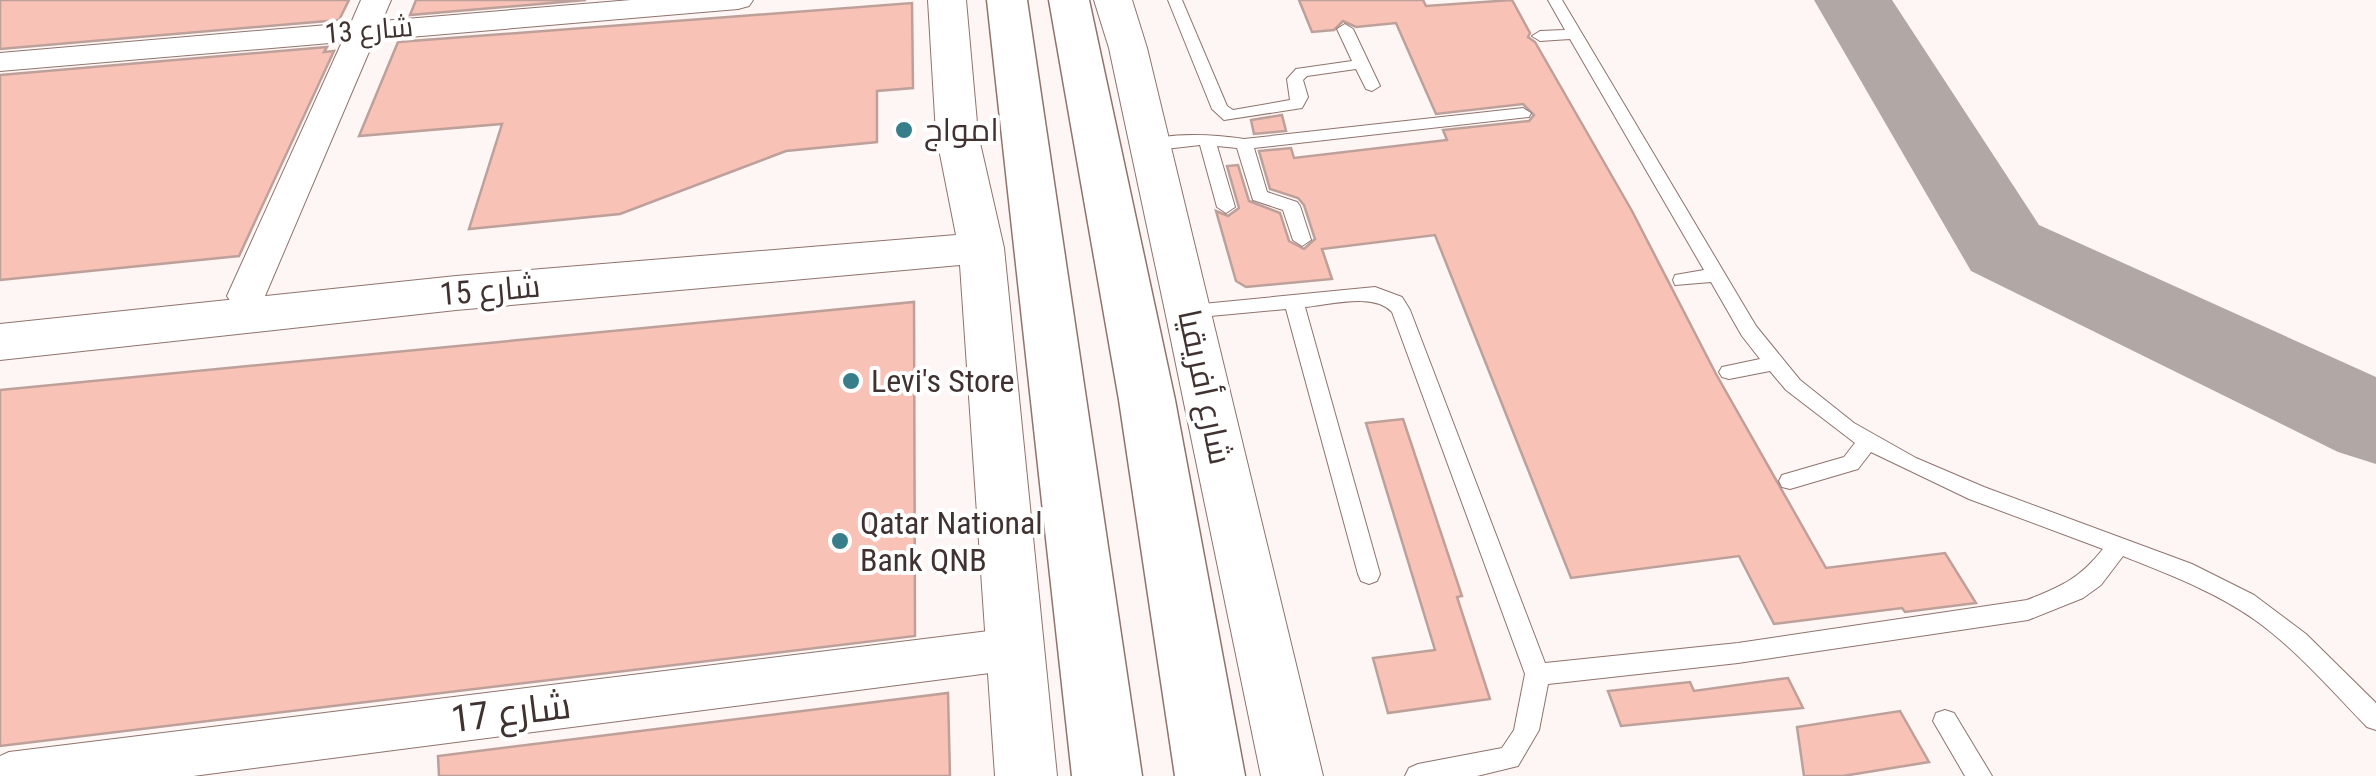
<svg xmlns="http://www.w3.org/2000/svg" width="2376" height="776" viewBox="0 0 2376 776" font-family="'Roboto Condensed',Cairo,sans-serif">
  <style>
    .lines { fill: none; stroke-linecap: round; stroke-linejoin: round }
    .taxiway { fill: #b1a8a6; fill-rule: evenodd }
    .building { fill: #f9c2b7; stroke: #bea09a; stroke-width: 2.5 }
    .service-casing { stroke: #8f736d; stroke-width: 2 }
    .minor-casing { stroke: #8f736d; stroke-width: 2 }
    .tertiary-casing { stroke: #8f736d; stroke-width: 2 }
    .trunk-casing { stroke: #8f736d; stroke-width: 3 }
    .service { fill: #fff; fill-rule: evenodd }
    .minor { fill: #fff; fill-rule: evenodd }
    .tertiary { fill: #fff; fill-rule: evenodd }
    .trunk { fill: #fff; fill-rule: evenodd }
    .poi-dot { fill: #387e8a; stroke: #fff; stroke-width: 4 }
    .labels { text-anchor: middle; dominant-baseline: central; stroke-width: 8; stroke-linejoin: round; paint-order: stroke }
    .far-street-label { font-size: 28px; fill: #3f3230; stroke: #fff }
    .poi-label { font-size: 32px; fill: #3f3230; stroke: #fff; text-anchor: start }
    .street-label { font-size: 32px; fill: #3f3230; stroke: #fff }
    .near-street-label { font-size: 38px; fill: #3f3230; stroke: #fff }
  </style>
  <rect width="100%" height="100%" fill="#fdf6f5"/>
  <g class="lines">
    <path class="taxiway" d="M 1814,0 L 1892,0 L 2039,225 L 2376,377 L 2376,464 L 2338,452 L 1971,271 Z"/>
  </g>
  <g class="building">
    <path d="M 0,0 L 349,0 L 339,20 L 0,49 Z"/>
    <path d="M 416,0 L 586,0 L 410,15 Z"/>
    <path d="M 1299,0 L 1423,0 L 1426,6 L 1512,0 L 1530,33 L 1528,37 L 1535,42 L 1632,211 L 1716,374 L 1826,568 L 1945,553 L 1976,603 L 1905,612 L 1902,608 L 1774,624 L 1739,556 L 1571,578 L 1435,235 L 1322,249 L 1332,279 L 1246,287 L 1236,281 L 1216,211 L 1228,216 L 1239,208 L 1227,166 L 1238,165 L 1249,201 L 1280,213 L 1289,241 L 1304,249 L 1315,239 L 1304,205 L 1298,198 L 1270,189 L 1259,151 L 1291,148 L 1294,158 L 1447,140 L 1443,130 L 1529,121 L 1534,115 L 1523,104 L 1436,114 L 1396,23 L 1356,27 L 1343,21 L 1334,30 L 1312,32 Z"/>
    <path d="M 912,3 L 913,88 L 877,91 L 877,142 L 786,151 L 620,214 L 469,229 L 502,124 L 359,136 L 398,42 Z"/>
    <path d="M 327,47 L 324,52 L 334,51 L 239,256 L 0,280 L 0,75 Z"/>
    <path d="M 1282,115 L 1286,131 L 1254,134 L 1251,120 Z"/>
    <path d="M 914,302 L 915,636 L 0,746 L 0,390 Z"/>
    <path d="M 1403,419 L 1462,596 L 1457,597 L 1490,699 L 1388,713 L 1373,658 L 1435,650 L 1366,423 Z"/>
    <path d="M 1788,678 L 1803,708 L 1621,726 L 1608,691 L 1690,682 L 1694,691 Z"/>
    <path d="M 948,693 L 950,776 L 439,776 L 438,756 Z"/>
    <path d="M 1900,711 L 1929,762 L 1843,776 L 1804,776 L 1797,727 Z"/>
  </g>
  <g class="lines">
    <defs>
      <g id="service">
        <path d="M 1168,0 L 1182,0 L 1227,106 L 1233,110 L 1290,100 L 1287,79 L 1296,69 L 1352,61 L 1337,29 L 1345,24 L 1353,29 L 1380,86 L 1372,91 L 1366,89 L 1356,69 L 1307,76 L 1303,80 L 1308,97 L 1302,108 L 1224,120 L 1212,109 Z"/>
        <path d="M 1548,0 L 1562,0 L 1756,326 L 1800,380 L 1854,423 L 1916,458 L 1984,487 L 2192,564 L 2254,595 L 2306,634 L 2376,703 L 2376,730 L 2367,727 C 2331,690 2297,650 2255,620 C 2216,592 2168,574 2123,556 L 2101,585 L 2083,598 L 2028,620 L 1738,663 L 1548,684 L 1539,730 L 1518,766 L 1477,776 L 1405,776 L 1409,768 L 1418,764 L 1502,748 L 1514,730 L 1525,674 L 1392,312 C 1373,292 1330,305 1305,307 L 1380,574 L 1377,581 L 1369,584 L 1361,581 L 1358,574 L 1286,309 L 1189,318 L 1182,316 L 1180,311 L 1182,306 L 1375,287 L 1402,297 L 1410,310 L 1545,663 L 1738,643 L 2027,600 C 2062,586 2079,579 2103,549 L 1969,499 L 1871,452 L 1858,469 L 1790,489 L 1782,487 L 1779,481 L 1782,475 L 1844,457 L 1855,443 L 1786,390 L 1770,371 L 1729,379 L 1722,377 L 1719,372 L 1722,367 L 1760,359 L 1742,336 L 1711,282 L 1675,285 L 1673,280 L 1675,275 L 1704,270 L 1570,39 L 1540,41 L 1532,36 L 1540,31 L 1565,30 Z"/>
        <path d="M 1523,108 L 1531,113 L 1529,117 L 1254,148 L 1267,192 L 1297,202 L 1300,206 L 1311,240 L 1302,246 L 1293,240 L 1283,210 L 1253,200 L 1237,148 L 1217,146 L 1235,207 L 1226,213 L 1217,207 L 1200,145 L 1148,151 L 1140,146 C 1161,130 1218,135 1244,139 Z"/>
        <path d="M 1945,710 L 1954,713 L 1992,776 L 1965,776 L 1933,721 L 1936,713 Z"/>
      </g>
      <g id="minor">
        <path d="M 361,0 L 391,0 L 382,21 L 631,0 L 753,0 L 749,6 L 738,9 L 374,40 L 265,296 L 259,305 L 246,309 L 233,305 L 227,296 L 342,42 L 0,71 L 0,53 L 351,23 Z"/>
        <path d="M 1013,628 L 1030,634 L 1036,649 L 1030,664 L 1013,670 L 193,776 L 0,776 L 0,756 L 9,752 Z"/>
      </g>
      <g id="tertiary">
        <path d="M 928,0 L 966,0 L 978,134 L 1004,248 L 1057,776 L 995,776 L 960,265 L 456,310 L 0,360 L 0,324 L 456,276 L 956,235 L 936,134 Z"/>
        <path d="M 1094,0 L 1132,0 L 1147,48 L 1323,776 L 1261,776 L 1165,311 L 1109,48 Z"/>
      </g>
      <g id="trunk">
        <path d="M 987,0 L 1027,0 L 1142,776 L 1072,776 Z"/>
        <path d="M 1049,0 L 1089,0 L 1175,400 L 1245,776 L 1175,776 L 1119,400 Z"/>
      </g>
    </defs>
    <use href="#service" class="service-casing"/>
    <use href="#minor" class="minor-casing"/>
    <use href="#tertiary" class="tertiary-casing"/>
    <use href="#trunk" class="trunk-casing"/>
    <use href="#service" class="service"/>
    <use href="#minor" class="minor"/>
    <use href="#tertiary" class="tertiary"/>
    <use href="#trunk" class="trunk"/>
  </g>
  <g class="poi-dot">
    <circle cx="904" cy="130" r="10"/>
    <circle cx="851" cy="381" r="10"/>
    <circle cx="840" cy="541" r="10"/>
  </g>
  <g class="labels">
    <g class="far-street-label">
      <text transform="translate(369 30) rotate(-5)">شارع 13</text>
    </g>
    <g class="poi-label">
      <text x="924" y="130">امواج</text>
      <text x="871" y="381">Levi's Store</text>
      <text x="860" y="523">Qatar National<tspan x="860" dy="37">Bank QNB</tspan></text>
    </g>
    <g class="street-label">
      <text transform="translate(490 290) rotate(-5)">شارع 15</text>
      <text transform="translate(1205 387) rotate(78)">شارع أفريقيا</text>
    </g>
    <g class="near-street-label">
      <text transform="translate(511 712) rotate(-7)">شارع 17</text>
    </g>
  </g>
</svg>
